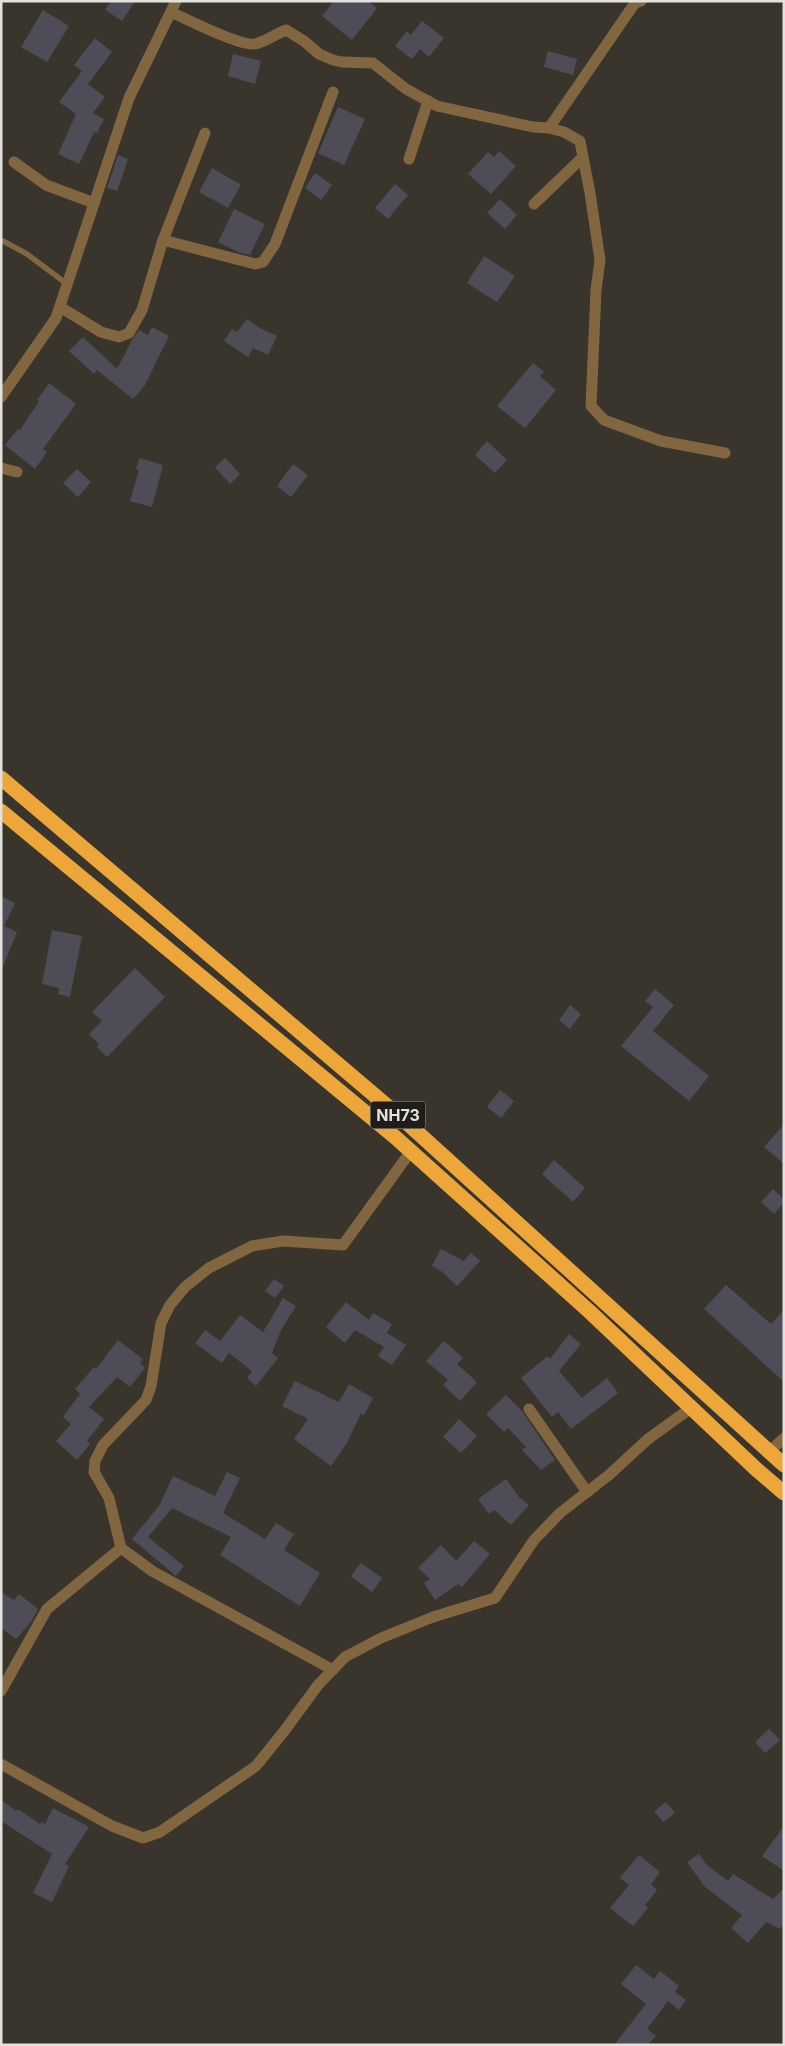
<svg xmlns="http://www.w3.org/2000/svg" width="785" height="2046" viewBox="0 0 785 2046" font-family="Inter,sans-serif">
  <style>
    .building { fill: #4e4c56 }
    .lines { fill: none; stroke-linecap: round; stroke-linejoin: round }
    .lane { stroke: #826640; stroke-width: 5.5 }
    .street { stroke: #826640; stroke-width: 11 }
    .highway { stroke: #eca63a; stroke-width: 15 }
    .labels { text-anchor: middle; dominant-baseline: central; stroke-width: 5; stroke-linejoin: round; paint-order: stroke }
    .shield { fill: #1e1d19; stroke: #a8a6a1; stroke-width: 1 }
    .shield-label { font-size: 16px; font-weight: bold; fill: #e3e1db }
  </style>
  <rect width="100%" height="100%" fill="#39352c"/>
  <g class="building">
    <path d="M 111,1 L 135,1 L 122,21 L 105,10 Z"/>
    <path d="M 334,1 L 368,1 L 377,8 L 352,40 L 322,16 Z"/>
    <path d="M 43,10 L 69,26 L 47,62 L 21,47 Z"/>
    <path d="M 422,21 L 444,38 L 429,57 L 420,49 L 412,59 L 395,46 L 407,31 L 411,35 Z"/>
    <path d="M 95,38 L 112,52 L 88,84 L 105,97 L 93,113 L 104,119 L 97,133 L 94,132 L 79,164 L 58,154 L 76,114 L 59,102 L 82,71 L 74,65 Z"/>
    <path d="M 548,51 L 577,59 L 573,75 L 544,67 Z"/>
    <path d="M 233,54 L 261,61 L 255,84 L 228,76 Z"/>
    <path d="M 338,107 L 365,119 L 344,165 L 318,153 Z"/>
    <path d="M 499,151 L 516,166 L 491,194 L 468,174 L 488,152 L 494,157 Z"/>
    <path d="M 118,155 L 128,159 L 117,191 L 107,188 Z"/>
    <path d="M 212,168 L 241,185 L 228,208 L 199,192 Z"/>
    <path d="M 315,173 L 332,185 L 321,200 L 305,188 Z"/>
    <path d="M 395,184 L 408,195 L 388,219 L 375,208 Z"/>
    <path d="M 500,199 L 517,215 L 505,229 L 487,213 Z"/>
    <path d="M 234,209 L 265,224 L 250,255 L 238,252 L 218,242 Z"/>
    <path d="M 484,256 L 515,276 L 497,302 L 467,283 Z"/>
    <path d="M 247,319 L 258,327 L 277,336 L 268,355 L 253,348 L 248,357 L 224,341 L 232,329 L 237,332 Z"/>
    <path d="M 152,327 L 169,336 L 145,385 L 133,399 L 97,370 L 94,374 L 69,351 L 83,337 L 117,369 L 132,340 L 139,330 L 148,335 Z"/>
    <path d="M 533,363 L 544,372 L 540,376 L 556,390 L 525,428 L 497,406 Z"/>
    <path d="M 49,383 L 76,404 L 43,449 L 47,452 L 35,469 L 5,445 L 18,429 L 20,430 L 39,401 L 37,400 Z"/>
    <path d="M 487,441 L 507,460 L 495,473 L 475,455 Z"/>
    <path d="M 139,458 L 163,465 L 152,507 L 130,501 L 139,470 L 136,469 Z"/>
    <path d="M 225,458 L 240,474 L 230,484 L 215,467 Z"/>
    <path d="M 293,464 L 308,475 L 291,497 L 277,486 Z"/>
    <path d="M 77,469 L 91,482 L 78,497 L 63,483 Z"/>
    <path d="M 1,896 L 15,903 L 4,926 L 17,932 L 2,969 Z"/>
    <path d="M 52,930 L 82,936 L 70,997 L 58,994 L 59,988 L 42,984 Z"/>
    <path d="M 135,968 L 165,997 L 107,1057 L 97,1047 L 99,1044 L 89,1034 L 102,1021 L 92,1012 Z"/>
    <path d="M 655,989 L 674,1005 L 653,1031 L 709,1076 L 689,1101 L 621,1046 L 653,1007 L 645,1001 Z"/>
    <path d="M 570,1005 L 581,1014 L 570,1029 L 559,1020 Z"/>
    <path d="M 500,1090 L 514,1101 L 501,1118 L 487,1107 Z"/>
    <path d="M 784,1124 L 784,1164 L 764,1147 Z"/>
    <path d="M 554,1160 L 585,1188 L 573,1202 L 542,1174 Z"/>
    <path d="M 773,1189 L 784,1199 L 784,1203 L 774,1214 L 761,1202 Z"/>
    <path d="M 441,1249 L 464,1261 L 471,1253 L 480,1261 L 457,1286 L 441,1271 L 432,1266 Z"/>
    <path d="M 274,1279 L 284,1286 L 275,1298 L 265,1291 Z"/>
    <path d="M 726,1285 L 771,1324 L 784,1310 L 784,1382 L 704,1309 Z"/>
    <path d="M 283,1298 L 296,1306 L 281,1330 L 272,1353 L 278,1358 L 256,1386 L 247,1378 L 252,1371 L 229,1353 L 222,1363 L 195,1343 L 205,1330 L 220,1341 L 240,1315 L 263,1332 Z"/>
    <path d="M 346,1302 L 369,1320 L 373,1313 L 392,1324 L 387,1333 L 406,1345 L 392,1365 L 378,1356 L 384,1347 L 355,1330 L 345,1343 L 326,1327 Z"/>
    <path d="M 569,1334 L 581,1344 L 559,1371 L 582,1398 L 607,1378 L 618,1393 L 571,1429 L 558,1412 L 552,1417 L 521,1378 L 548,1356 L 550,1359 Z"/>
    <path d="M 118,1340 L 143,1359 L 140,1363 L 145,1368 L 130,1387 L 117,1377 L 89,1407 L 104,1419 L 87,1441 L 90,1444 L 77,1460 L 56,1441 L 71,1424 L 63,1417 L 80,1394 L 75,1389 L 94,1367 L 96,1369 Z"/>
    <path d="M 444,1341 L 463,1358 L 457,1364 L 477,1382 L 460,1401 L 443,1385 L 448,1380 L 426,1361 Z"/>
    <path d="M 295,1381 L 339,1402 L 349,1384 L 373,1398 L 364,1415 L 361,1413 L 347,1443 L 331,1466 L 294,1439 L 308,1419 L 282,1406 Z"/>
    <path d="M 506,1395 L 522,1411 L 555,1460 L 541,1470 L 522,1450 L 526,1447 L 508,1428 L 504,1432 L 486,1414 Z"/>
    <path d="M 459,1419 L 477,1436 L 461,1453 L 443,1437 Z"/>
    <path d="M 227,1472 L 240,1478 L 223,1513 L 265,1539 L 276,1523 L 294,1534 L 284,1550 L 320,1573 L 300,1606 L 220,1555 L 231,1537 L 172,1508 L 148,1537 L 184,1566 L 176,1576 L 132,1539 L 159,1506 L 173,1476 L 215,1496 Z"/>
    <path d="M 506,1479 L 519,1497 L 529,1505 L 511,1525 L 494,1510 L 489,1514 L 478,1499 Z"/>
    <path d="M 474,1541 L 490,1554 L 462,1587 L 458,1584 L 435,1600 L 424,1583 L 430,1579 L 418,1568 L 441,1545 L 456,1561 Z"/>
    <path d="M 361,1563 L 382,1578 L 372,1592 L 351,1576 Z"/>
    <path d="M 1,1592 L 14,1600 L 19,1594 L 38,1609 L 31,1622 L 16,1639 L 1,1628 Z"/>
    <path d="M 769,1729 L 780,1740 L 765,1753 L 755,1742 Z"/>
    <path d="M 1,1800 L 16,1811 L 18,1809 L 40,1824 L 42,1822 L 45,1824 L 53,1808 L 89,1827 L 65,1864 L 69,1866 L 52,1902 L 33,1893 L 52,1854 L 1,1821 Z"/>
    <path d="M 666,1802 L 675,1813 L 663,1822 L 654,1811 Z"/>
    <path d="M 784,1826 L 784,1871 L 762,1856 Z"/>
    <path d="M 699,1854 L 707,1865 L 728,1881 L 733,1874 L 773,1899 L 784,1888 L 784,1923 L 780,1929 L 766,1922 L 748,1943 L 731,1928 L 742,1915 L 705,1887 L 687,1862 Z"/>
    <path d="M 639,1855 L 660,1872 L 651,1884 L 657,1890 L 645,1905 L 648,1908 L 633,1926 L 610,1908 L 629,1885 L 620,1878 Z"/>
    <path d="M 636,1965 L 654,1979 L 660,1971 L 679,1986 L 675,1992 L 686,2000 L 679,2010 L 668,2001 L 647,2029 L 656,2036 L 648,2045 L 614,2045 L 646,2004 L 621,1984 Z"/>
  </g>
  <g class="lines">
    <path class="lane" d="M 1,240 L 27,254 L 67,284"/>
    <g class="street">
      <path d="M 171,12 C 186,19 240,46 254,44 C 266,42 275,34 286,30 L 304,41 L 319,54 L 333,60 L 342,62 L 373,63 L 406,89 L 437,106 L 533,127 L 549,128 L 564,132 L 580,141 L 583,157 L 534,204"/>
      <path d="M 549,128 L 635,3 L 641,1"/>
      <path d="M 583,157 L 590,193 L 600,260 L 596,290 L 591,406 L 604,420 L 661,441 L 725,453"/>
      <path d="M 409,159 L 428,101"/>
      <path d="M 14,162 L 46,185 L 94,203"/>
      <path d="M 163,240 L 205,133"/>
      <path d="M 60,307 L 101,332 L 119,337 L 129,333 L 142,310 L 163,240 L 255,264 L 263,262 L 275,244 L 333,92"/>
      <path d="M 1,397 L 56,318 L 129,98 L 176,1"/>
      <path d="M 1,468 L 17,472"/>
      <path d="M 529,1409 L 587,1492"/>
      <path d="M 769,1452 L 784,1438"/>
      <path d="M 333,1670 L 152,1571 L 121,1548 L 109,1498 L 94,1472 L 95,1461 L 103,1445 L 146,1400 L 151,1386 L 161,1323 L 170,1305 L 185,1287 L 209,1268 L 252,1246 L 283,1241 L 343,1245 L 411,1151"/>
      <path d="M 1,1691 L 47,1609 L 121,1548"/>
      <path d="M 1,1764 L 112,1826 L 143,1838 L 160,1832 L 256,1766 L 285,1730 L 318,1685 L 345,1657 L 381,1638 L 433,1617 L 495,1598 L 534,1540 L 560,1513 L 609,1475 L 648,1439 L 691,1408"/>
    </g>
    <g class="highway">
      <path d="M 1,778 L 406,1122 L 784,1465"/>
      <path d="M 1,811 L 395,1137 L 590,1312 L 756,1469 L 784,1493"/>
    </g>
  </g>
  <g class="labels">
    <rect class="shield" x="370.5" y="1101.5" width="55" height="27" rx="4"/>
    <g class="shield-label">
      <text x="398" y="1115">NH73</text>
    </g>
  </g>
  <rect width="785" height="2046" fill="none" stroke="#e3e1db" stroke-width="5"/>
</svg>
